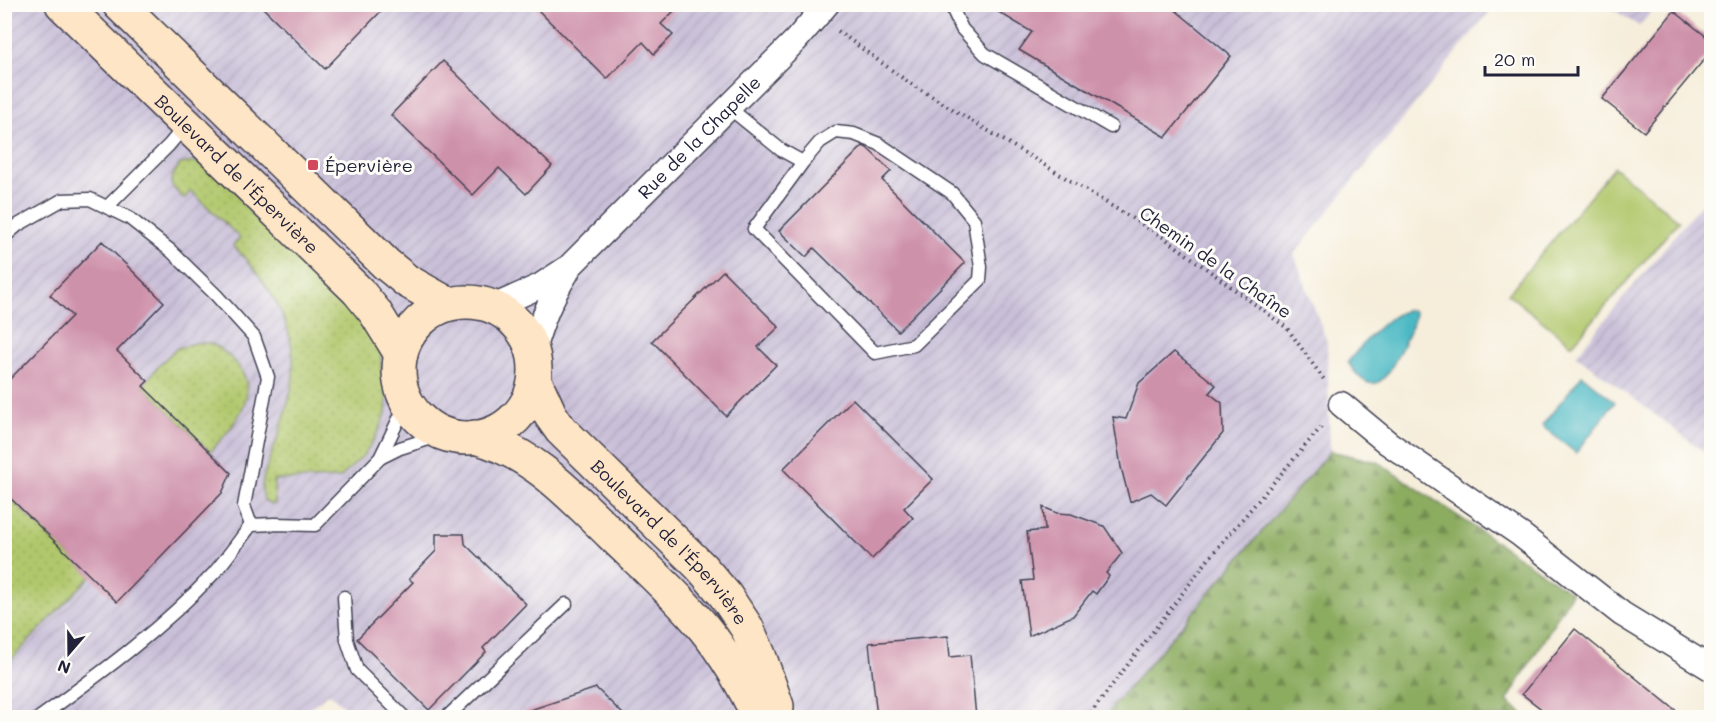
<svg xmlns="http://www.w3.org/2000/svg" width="1716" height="722" viewBox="0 0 1716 722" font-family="Mali,sans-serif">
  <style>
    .industrial { fill: url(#industrial-furrows) }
    .grass { fill: url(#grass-dots); stroke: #6a7454; stroke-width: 1.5 }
    .forest { fill: url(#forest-firs); stroke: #57674e; stroke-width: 1.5 }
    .garden { fill: #b1c76c; stroke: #6a7454; stroke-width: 1.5 }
    .water { fill: #4bb9c4; stroke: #366e80; stroke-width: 1.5 }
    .building { fill: #ce91aa }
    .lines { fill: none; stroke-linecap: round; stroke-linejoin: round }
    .lane-casing { stroke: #424153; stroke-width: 15 }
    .street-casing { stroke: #424153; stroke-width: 27 }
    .secondary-casing { stroke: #424153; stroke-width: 36 }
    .path { stroke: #424153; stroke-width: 4; stroke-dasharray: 1.5 4.5; stroke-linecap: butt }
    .lane { stroke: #fff; stroke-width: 12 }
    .street { stroke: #fff; stroke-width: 24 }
    .secondary { stroke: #fee5c5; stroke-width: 33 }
    .poi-dot { fill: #d1495b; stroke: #fdfcf7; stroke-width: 2 }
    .labels { text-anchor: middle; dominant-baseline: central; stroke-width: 6; stroke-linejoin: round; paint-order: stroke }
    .street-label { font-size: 18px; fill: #22223b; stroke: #fdfcf7 }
    .poi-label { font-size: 18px; fill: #22223b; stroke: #fdfcf7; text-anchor: start }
  </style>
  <defs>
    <pattern id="industrial-furrows" width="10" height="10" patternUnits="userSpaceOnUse" patternTransform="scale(1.5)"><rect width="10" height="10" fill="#c9bfd8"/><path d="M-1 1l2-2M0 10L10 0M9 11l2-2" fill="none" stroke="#aca4ba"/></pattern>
    <pattern id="grass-dots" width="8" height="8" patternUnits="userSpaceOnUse" patternTransform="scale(1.5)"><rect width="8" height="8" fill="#b1c76c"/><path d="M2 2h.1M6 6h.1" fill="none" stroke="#98ab5e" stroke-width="1.8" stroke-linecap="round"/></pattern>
    <pattern id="forest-firs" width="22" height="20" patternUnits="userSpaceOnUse" patternTransform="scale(1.5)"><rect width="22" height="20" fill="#8cac60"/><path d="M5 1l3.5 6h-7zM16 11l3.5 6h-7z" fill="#728c50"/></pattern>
  </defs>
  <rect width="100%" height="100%" fill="#fdfcf7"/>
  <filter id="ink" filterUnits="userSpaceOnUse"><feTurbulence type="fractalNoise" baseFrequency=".0167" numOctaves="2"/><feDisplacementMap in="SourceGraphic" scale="12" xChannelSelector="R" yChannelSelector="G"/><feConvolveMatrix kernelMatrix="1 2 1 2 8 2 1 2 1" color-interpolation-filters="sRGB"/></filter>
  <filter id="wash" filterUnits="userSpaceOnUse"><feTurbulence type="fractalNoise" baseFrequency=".008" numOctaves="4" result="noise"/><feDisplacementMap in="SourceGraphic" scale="24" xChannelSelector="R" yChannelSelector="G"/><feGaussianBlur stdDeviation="1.35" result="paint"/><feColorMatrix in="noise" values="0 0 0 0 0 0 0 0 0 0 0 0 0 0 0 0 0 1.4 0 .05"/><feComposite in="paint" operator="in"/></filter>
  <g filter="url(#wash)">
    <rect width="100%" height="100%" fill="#f6eedb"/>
    <g class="industrial">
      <path d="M 877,4 L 885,11 L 890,4 L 1495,5 L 1294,254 L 1327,342 L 1330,451 L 1104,718 L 357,718 L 329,693 L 298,717 L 5,717 L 4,5 Z"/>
      <path d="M 1606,5 L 1657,5 L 1639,26 Z"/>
      <path d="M 1711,192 L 1711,457 L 1576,355 Z"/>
    </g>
    <g class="grass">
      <path d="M 194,162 L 208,165 L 337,286 L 381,347 L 381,369 L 387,398 L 386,414 L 375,438 L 363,456 L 340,478 L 274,480 L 275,504 L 270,504 L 264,500 C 263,496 262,491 262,486 C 263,472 274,448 279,434 C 284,418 292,391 293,376 C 297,324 267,281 233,245 L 240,238 L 191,191 L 184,199 C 168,183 167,183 180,164 Z"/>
      <path d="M 194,343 C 213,342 217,345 231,358 C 267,390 234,426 210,452 L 143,386 L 161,363 L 176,349 Z"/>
      <path d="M 4,492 L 91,576 L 5,666 L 4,666 Z"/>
    </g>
    <path class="forest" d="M 1330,451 L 1378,462 L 1572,593 L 1507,701 L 1527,717 L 1104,717 Z"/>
    <path class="garden" d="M 1614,167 L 1679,221 L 1572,345 L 1508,294 Z"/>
    <g class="water">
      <path d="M 1407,310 L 1413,311 L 1415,313 C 1414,326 1406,337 1401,349 C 1386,380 1373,402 1348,362 C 1364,342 1383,318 1407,310 Z"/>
      <path d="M 1582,375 L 1615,402 L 1576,453 L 1542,426 Z"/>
    </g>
    <g id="blocks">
      <g class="building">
        <path d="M 259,4 L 388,4 L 325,69 Z"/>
        <path d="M 532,4 L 681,4 L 661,24 L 673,35 L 654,54 L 643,42 L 607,79 Z"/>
        <path d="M 985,4 L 1168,4 L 1231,56 L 1166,137 L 1019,50 L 1032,32 Z"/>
        <path d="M 1674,11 L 1712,41 L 1712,50 L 1644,132 L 1602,99 Z"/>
        <path d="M 443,61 L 552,166 L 526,194 L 499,168 L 473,195 L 391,115 Z"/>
        <path d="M 863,146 L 867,148 L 891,171 L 882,180 L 965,263 L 898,331 L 814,248 L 806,257 L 779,231 Z"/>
        <path d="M 102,241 L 164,302 L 117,351 L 148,381 L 143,386 L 231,473 L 222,493 L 117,602 L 4,492 L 4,385 L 72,316 L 50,295 Z"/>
        <path d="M 723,271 L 779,327 L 758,347 L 776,365 L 726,416 L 652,341 Z"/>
        <path d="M 1174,352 L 1216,385 L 1209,393 L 1222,403 L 1223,433 L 1166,505 L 1151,493 L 1130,502 L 1121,467 L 1113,417 L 1126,419 L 1139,383 Z"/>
        <path d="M 853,399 L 933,479 L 904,508 L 913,518 L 872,559 L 783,469 Z"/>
        <path d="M 1043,507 L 1057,513 L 1071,514 L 1104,526 L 1122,553 L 1106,573 L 1109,576 L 1096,594 L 1092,591 L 1073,616 L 1029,636 L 1022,581 L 1033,580 L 1027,532 L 1045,530 Z"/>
        <path d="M 436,534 L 464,534 L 465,544 L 526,604 L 483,648 L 486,652 L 429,710 L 357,639 L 413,582 L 409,579 L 436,551 Z"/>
        <path d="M 1575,629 L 1684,717 L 1552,717 L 1522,694 Z"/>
        <path d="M 948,636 L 950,657 L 970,655 L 976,717 L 877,717 L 869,643 Z"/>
        <path d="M 596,688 L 626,717 L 522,717 L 521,713 Z"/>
      </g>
    </g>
  </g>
  <g filter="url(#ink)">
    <use href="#blocks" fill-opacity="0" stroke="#424153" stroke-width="1.5"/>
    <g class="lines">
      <defs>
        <g id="lane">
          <path d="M 954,4 L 953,10 L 962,29 L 985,54 L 1111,127"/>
          <path d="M 728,107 L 781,150 L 803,162 L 754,229 L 875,353 L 914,345 L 980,280 L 981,267 L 974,220 L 952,193 L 879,144 L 854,134 L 836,132 L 820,142 L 803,162"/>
          <path d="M 107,207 L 169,145 L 185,126"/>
          <path d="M 4,237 L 18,225 L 62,200 L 90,199 L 129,218 L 171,251 L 216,295 L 254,337 L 268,377 L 244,506 L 251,525"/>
          <path d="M 380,458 L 400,448 L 444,434"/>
          <path d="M 344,597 L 347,640 L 357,670 L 405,718"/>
          <path d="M 39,718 C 101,673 162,629 214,573 C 227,558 239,541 251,525 L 274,524 L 315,525 L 380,458 L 407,402"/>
          <path d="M 446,718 L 566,604"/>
        </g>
        <g id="street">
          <path id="s1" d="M 493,307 L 540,286 L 569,267 L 796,40 L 827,4"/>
          <path d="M 533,350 C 542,320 550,299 567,272"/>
          <path d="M 1341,404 L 1388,443 L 1521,535 L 1622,614 L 1712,669"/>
        </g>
        <g id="secondary">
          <path id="s2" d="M 62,4 L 358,291 L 375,312 L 401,354"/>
          <path d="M 119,4 L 386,264 L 407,281 L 448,304"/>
          <circle cx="467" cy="370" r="68"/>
          <path id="s3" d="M 535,381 L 551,416 L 561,430 L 701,567 L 725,595 L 747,628 L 759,655 L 777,706 L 776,718"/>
          <path d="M 475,437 C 532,452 570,494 611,534 C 642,564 676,594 704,628 C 726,655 744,686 759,718"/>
        </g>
      </defs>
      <use href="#lane" class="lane-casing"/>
      <use href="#street" class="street-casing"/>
      <use href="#secondary" class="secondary-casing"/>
      <g class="path">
        <path d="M 838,31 L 908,82 L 1166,239 L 1287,328 L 1325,381"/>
        <path d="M 1087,718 L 1214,552 L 1323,425"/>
      </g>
      <use href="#lane" class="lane"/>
      <use href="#street" class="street"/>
      <use href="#secondary" class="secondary"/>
    </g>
  </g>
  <rect class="poi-dot" x="307" y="159" width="12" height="12" rx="3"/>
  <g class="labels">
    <g class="street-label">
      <text stroke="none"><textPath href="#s1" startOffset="270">Rue de la Chapelle</textPath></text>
      <text stroke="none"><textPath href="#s2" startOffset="244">Boulevard de l'Épervière</textPath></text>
      <text transform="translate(1216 262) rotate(35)">Chemin de la Chaîne</text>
      <text stroke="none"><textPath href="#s3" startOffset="212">Boulevard de l'Épervière</textPath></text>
    </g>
    <g class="poi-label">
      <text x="325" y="165">Épervière</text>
    </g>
  </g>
  <rect width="1716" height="722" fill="none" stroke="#fdfcf7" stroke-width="24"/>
  <g transform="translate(69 653) rotate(200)" stroke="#fdfcf7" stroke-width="4.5" paint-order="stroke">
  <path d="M0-4.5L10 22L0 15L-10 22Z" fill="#22223b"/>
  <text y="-9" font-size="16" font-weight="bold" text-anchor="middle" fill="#22223b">N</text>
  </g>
  <path d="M1485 66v9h93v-9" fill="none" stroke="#22223b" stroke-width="3"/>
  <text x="1494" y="66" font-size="18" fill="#22223b" stroke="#fdfcf7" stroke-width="4.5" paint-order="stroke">20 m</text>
</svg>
